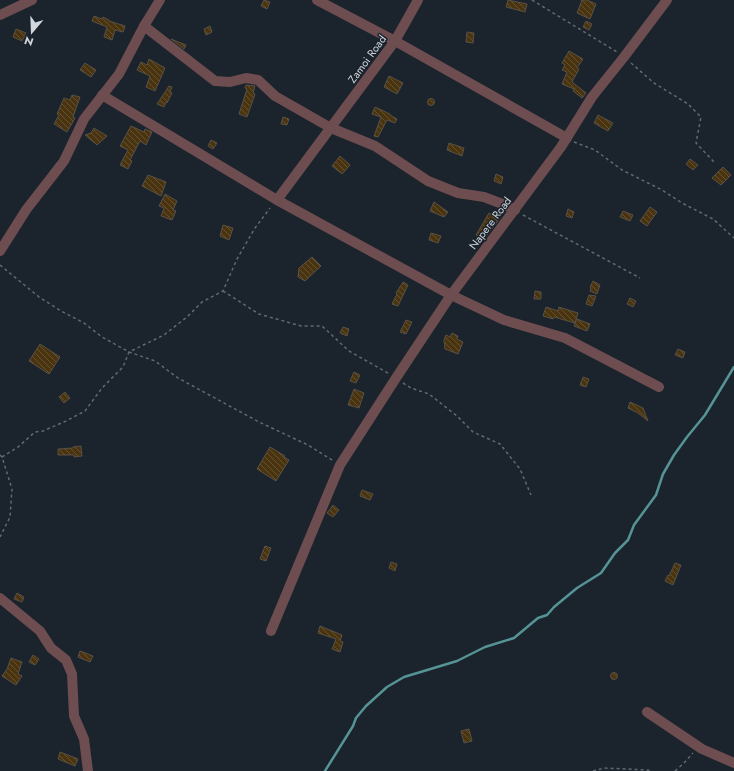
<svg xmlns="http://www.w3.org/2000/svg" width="734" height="771" viewBox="0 0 734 771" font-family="Jost,sans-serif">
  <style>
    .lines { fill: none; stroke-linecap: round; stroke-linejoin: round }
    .stream { stroke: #559396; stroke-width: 2.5 }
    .building { fill: url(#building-back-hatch); stroke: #595145 }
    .path { stroke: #626971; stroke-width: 1.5; stroke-dasharray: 3 3; stroke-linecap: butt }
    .minor { stroke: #6d4d50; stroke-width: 10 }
    .tertiary { stroke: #6d4d50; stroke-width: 10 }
    .labels { text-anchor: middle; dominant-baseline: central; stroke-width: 3; stroke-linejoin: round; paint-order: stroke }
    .street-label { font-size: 11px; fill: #d2d7de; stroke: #1b232c }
  </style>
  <defs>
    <pattern id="building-back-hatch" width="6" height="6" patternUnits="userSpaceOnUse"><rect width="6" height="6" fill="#49340f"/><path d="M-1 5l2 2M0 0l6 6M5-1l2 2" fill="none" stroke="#625132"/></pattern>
  </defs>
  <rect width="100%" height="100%" fill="#1b232c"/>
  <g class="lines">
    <path class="stream" d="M 325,771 L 353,726 L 356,718 L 366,706 L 387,687 L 404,677 L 457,661 L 485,647 L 514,638 L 538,618 L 547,615 L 554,607 L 577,588 L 601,573 L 615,553 L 628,540 L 634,525 L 656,495 L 663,474 L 674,455 L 687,437 L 705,415 L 734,367"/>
  </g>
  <g class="building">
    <path d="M 264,0 L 270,2 L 267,9 L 261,6 Z"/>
    <path d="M 508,0 L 527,4 L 525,12 L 506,7 Z"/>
    <path d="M 582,0 L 587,0 L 596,4 L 590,19 L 577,13 Z"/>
    <path d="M 94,16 L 102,19 L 103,17 L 109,20 L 109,21 L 125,26 L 123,32 L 115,30 L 112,40 L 104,37 L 107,27 L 92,21 Z"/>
    <path d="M 586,21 L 592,24 L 589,30 L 583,27 Z"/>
    <path d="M 210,26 L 212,32 L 206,35 L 204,29 Z"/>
    <path d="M 16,29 L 26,33 L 22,41 L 13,37 Z"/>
    <path d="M 467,32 L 474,33 L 473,43 L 466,42 Z"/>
    <path d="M 171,39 L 186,45 L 184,49 Z"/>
    <path d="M 569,51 L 583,59 L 577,68 L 579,69 L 572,82 L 586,93 L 582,98 L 573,91 L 574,89 L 562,84 L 567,72 L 562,70 L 565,65 L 562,63 Z"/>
    <path d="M 149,59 L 165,68 L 155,91 L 146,87 L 150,76 L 137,70 L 141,62 L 147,65 Z"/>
    <path d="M 85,63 L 96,70 L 91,77 L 80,70 Z"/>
    <path d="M 389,76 L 403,83 L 397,94 L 384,87 Z"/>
    <path d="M 246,85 L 255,86 L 253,93 L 255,94 L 247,117 L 239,114 L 247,89 L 245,88 Z"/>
    <path d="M 169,86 L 172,87 L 170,92 L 172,93 L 167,103 L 166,102 L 164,107 L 157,104 Z"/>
    <path d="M 72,95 L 80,97 L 73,117 L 75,118 L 67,132 L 54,124 L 59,115 L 57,114 L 64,98 L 70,100 Z"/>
    <circle cx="431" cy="102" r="3.5"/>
    <path d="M 375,107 L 390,114 L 390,115 L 397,119 L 395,123 L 387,120 L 378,137 L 374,136 L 381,117 L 372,114 Z"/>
    <path d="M 598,115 L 613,123 L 608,131 L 594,123 Z"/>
    <path d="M 283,117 L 289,119 L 287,125 L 281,124 Z"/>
    <path d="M 131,126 L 144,132 L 145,129 L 152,132 L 146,145 L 140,141 L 130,160 L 132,161 L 128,169 L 120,165 L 128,150 L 120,146 Z"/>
    <path d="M 94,128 L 107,136 L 97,145 L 85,135 L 91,133 Z"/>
    <path d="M 211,140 L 217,143 L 213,149 L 208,146 Z"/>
    <path d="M 449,143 L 464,148 L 462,156 L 447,150 Z"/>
    <path d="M 340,156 L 350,165 L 342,174 L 332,166 Z"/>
    <path d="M 690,159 L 698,165 L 693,170 L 686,164 Z"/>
    <path d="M 723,167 L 731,175 L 721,185 L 712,178 Z"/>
    <path d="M 496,174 L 503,177 L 501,184 L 494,181 Z"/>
    <path d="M 148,175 L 166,182 L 161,196 L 142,186 Z"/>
    <path d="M 165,194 L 177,201 L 173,210 L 176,211 L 172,220 L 161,216 L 164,208 L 159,206 Z"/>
    <path d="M 434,202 L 448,212 L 444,217 L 430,211 Z"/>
    <path d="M 650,207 L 657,212 L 647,226 L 640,221 Z"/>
    <path d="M 568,209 L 574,212 L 572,218 L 566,216 Z"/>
    <path d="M 623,211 L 633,215 L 630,221 L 620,217 Z"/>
    <path d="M 489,213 L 500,218 L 484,239 L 476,235 Z"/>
    <path d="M 223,225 L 233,228 L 229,240 L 220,236 Z"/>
    <path d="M 431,233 L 441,236 L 438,243 L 429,240 Z"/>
    <path d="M 312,257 L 321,266 L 305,281 L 298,277 L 299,268 Z"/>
    <path d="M 593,281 L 600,285 L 597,294 L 590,291 L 591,288 L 590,287 Z"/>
    <path d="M 403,282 L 408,285 L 398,306 L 392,304 L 397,294 L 396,293 Z"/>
    <path d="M 535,291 L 541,292 L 541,299 L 534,299 Z"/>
    <path d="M 589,295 L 596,296 L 592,306 L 586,304 Z"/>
    <path d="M 630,298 L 636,301 L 633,307 L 627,304 Z"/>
    <path d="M 546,307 L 558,311 L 559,307 L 578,313 L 575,323 L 554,317 L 553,319 L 543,316 Z"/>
    <path d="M 577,319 L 590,324 L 587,331 L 574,326 Z"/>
    <path d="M 406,320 L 412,322 L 406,334 L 400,332 Z"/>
    <path d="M 343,327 L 349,329 L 347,336 L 340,333 Z"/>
    <path d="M 452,333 L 458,336 L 457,339 L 463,342 L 458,354 L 445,349 L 444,340 L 446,335 L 450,337 Z"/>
    <path d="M 40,344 L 60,357 L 49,374 L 29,361 Z"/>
    <path d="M 678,349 L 685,352 L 683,358 L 675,355 Z"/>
    <path d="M 354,372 L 360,375 L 356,383 L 350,381 Z"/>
    <path d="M 583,377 L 589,379 L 586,387 L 580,385 Z"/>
    <path d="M 354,389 L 364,393 L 359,408 L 348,405 Z"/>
    <path d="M 65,392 L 70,398 L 64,403 L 59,397 Z"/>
    <path d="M 630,402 L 643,408 L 648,421 L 638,413 L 628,408 Z"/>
    <path d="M 81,446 L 82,456 L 74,457 L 74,455 L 58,455 L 58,449 L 73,448 L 73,447 Z"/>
    <path d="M 270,447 L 285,456 L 284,457 L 289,460 L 276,481 L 257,469 Z"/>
    <path d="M 362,490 L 373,494 L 370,500 L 360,496 Z"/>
    <path d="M 333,505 L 339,510 L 333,517 L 327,513 Z"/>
    <path d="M 265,546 L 271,548 L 266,561 L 260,559 Z"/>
    <path d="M 391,562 L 397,564 L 395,571 L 389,568 Z"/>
    <path d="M 675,563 L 681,565 L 673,585 L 665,581 L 668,575 L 669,576 Z"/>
    <path d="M 17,593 L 24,597 L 22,602 L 14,599 Z"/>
    <path d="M 320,626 L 342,635 L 340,641 L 343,642 L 340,652 L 332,649 L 336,639 L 318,633 Z"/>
    <path d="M 80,651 L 93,656 L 90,662 L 78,657 Z"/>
    <path d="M 33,655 L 39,659 L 35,665 L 29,662 Z"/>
    <path d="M 11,658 L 22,662 L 18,674 L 22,676 L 16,685 L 2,676 L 7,669 Z"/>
    <circle cx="614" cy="676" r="3.5"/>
    <path d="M 469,729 L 472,741 L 464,743 L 461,731 Z"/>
    <path d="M 60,752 L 78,759 L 75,766 L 58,759 Z"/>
  </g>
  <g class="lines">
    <g class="path">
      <path d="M 532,0 L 617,52"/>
      <path d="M 631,63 L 654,83 L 688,104 L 701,117 L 696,143 L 715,163"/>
      <path d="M 574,142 L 595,150 L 622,170 L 662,190 L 682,203 L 713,219 L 734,238"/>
      <path d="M 523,215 L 640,278"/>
      <path d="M 0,265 L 39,297 L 61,311 L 84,323 L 102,337 L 129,352 L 155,361 L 178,378 L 259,422 L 308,445 L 332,460"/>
      <path d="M 223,291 L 259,314 L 301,326 L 322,326 L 349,351 L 388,373"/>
      <path d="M 403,383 L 411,388 L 429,394 L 457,416 L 473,432 L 500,444 L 520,469 L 531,495"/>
      <path d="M 0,455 L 2,457 L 12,489 L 10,517 L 0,537"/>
      <path d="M 2,457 L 18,447 L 35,432 L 43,431 L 66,421 L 85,411 L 102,388 L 123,367 L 129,352 L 164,335 L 187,317 L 202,302 L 223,291 L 237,259 L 255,228 L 270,208"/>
      <path d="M 593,771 L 604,768 L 648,770 L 651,771"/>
      <path d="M 675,771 L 684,763 L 693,753"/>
    </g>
    <g class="minor">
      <path d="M 317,0 L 395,41 L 567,138"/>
      <path d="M 418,0 L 395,41 L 277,200 L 451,295 L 504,320 L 565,338 L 659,387"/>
      <path d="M 0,15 L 32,0"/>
      <path d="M 144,26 L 215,81 L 230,82 L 246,78 L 258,80 L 275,96 L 331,128 L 375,146 L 428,181 L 458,193 L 484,197 L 505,205 L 515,210"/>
      <path d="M 102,95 L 277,200"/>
      <path d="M 0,251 L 26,210 L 64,161 L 84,119 L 119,74 L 144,26 L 160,0"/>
      <path d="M 0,598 L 40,631 L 51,648 L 66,660 L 72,674 L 74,716 L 84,739 L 88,771"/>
      <path d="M 647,712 L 702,749 L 734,763"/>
    </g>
    <path class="tertiary" d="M 271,631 L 340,465 L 396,378 L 451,295 L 561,147 L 592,97 L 624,57 L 667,0"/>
  </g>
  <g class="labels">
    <g class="street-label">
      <text transform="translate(367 59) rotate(-54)">Zamoi Road</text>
      <text transform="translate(490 223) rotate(-53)">Napere Road</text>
    </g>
  </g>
  <g transform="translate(32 32) rotate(199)" stroke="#1b232c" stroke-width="3" paint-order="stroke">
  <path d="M0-3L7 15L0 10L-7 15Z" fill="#d2d7de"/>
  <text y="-6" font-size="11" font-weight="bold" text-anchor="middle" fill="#d2d7de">N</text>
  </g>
</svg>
